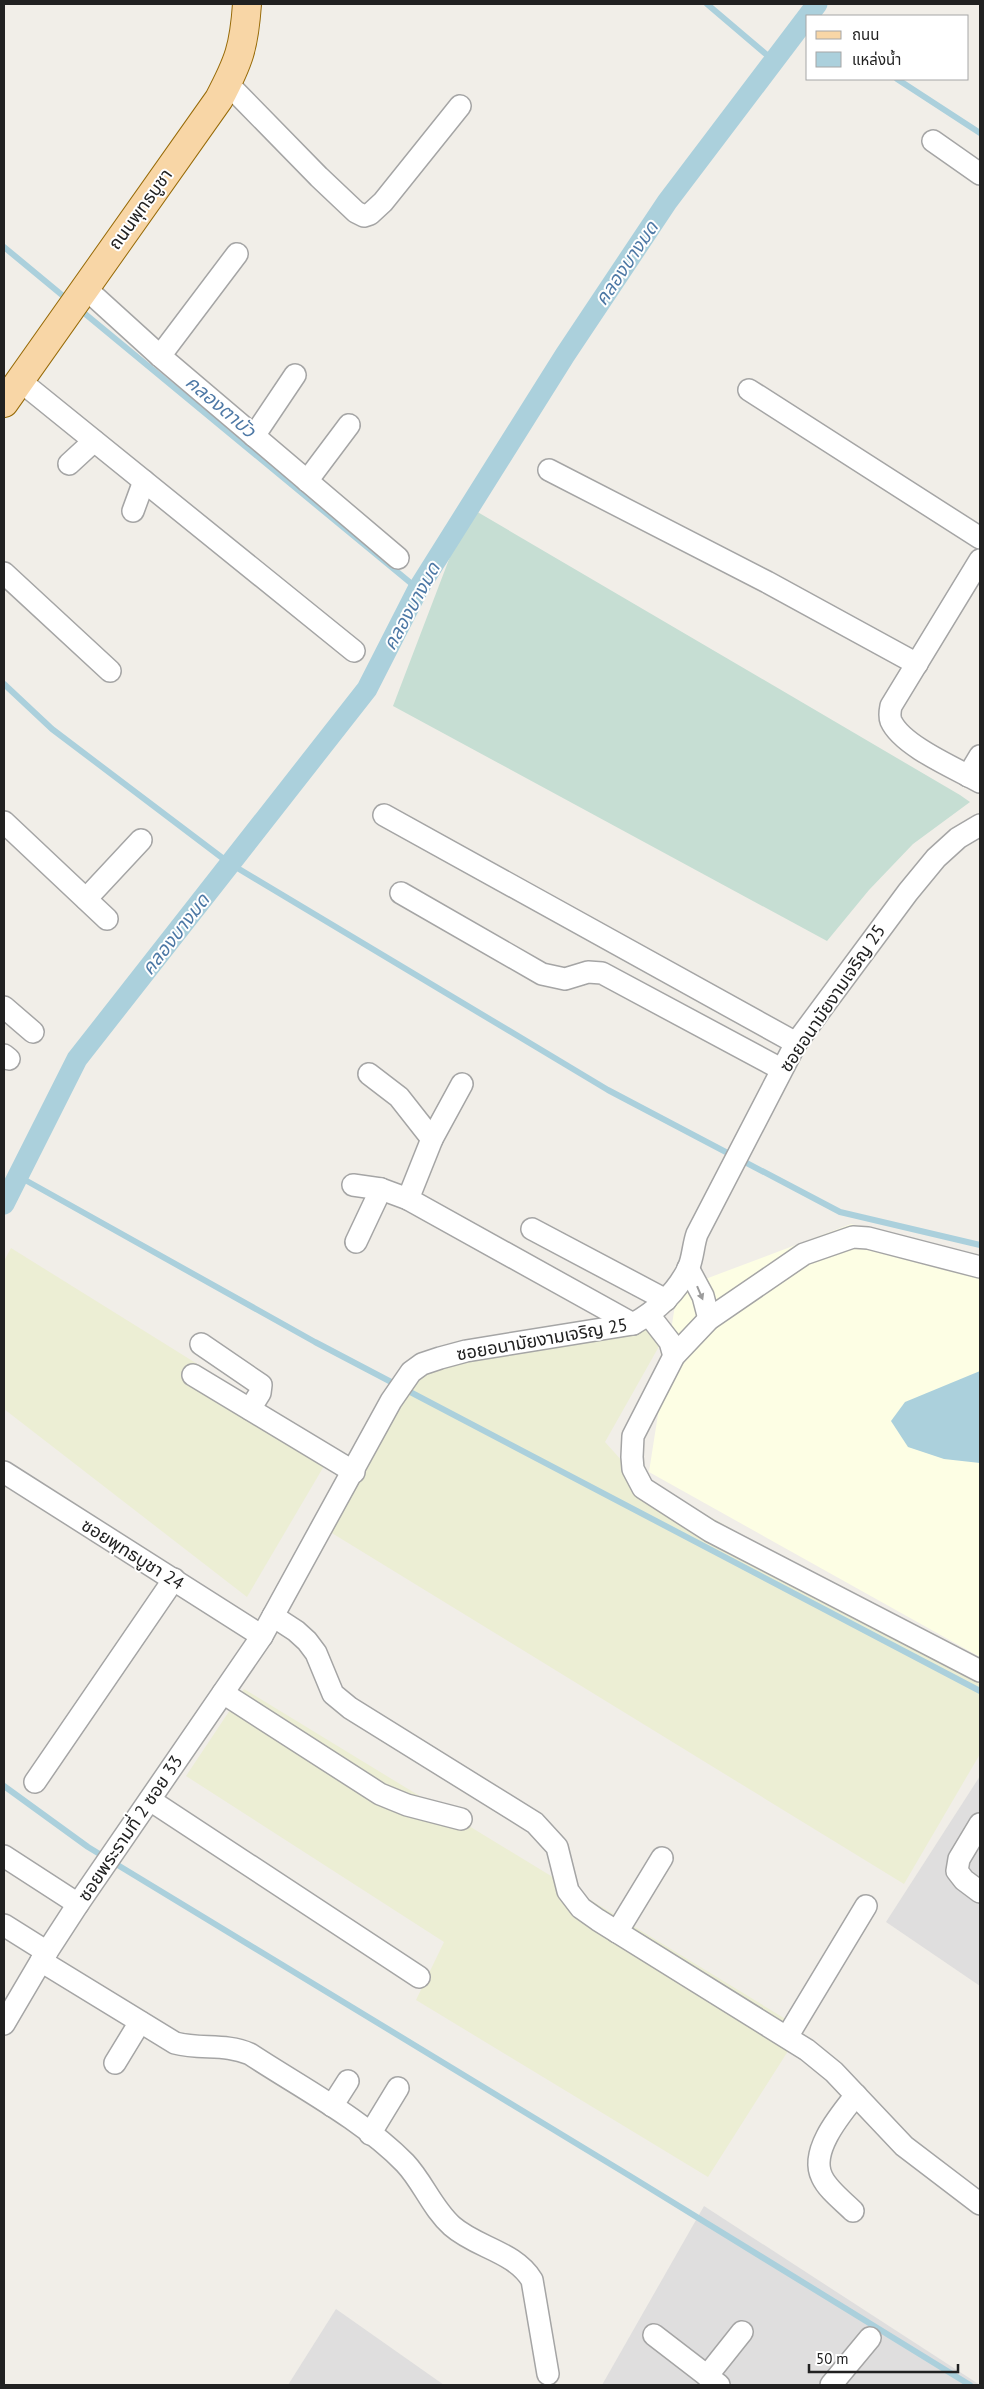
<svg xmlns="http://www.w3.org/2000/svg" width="984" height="2389" viewBox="0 0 984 2389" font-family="'PT Sans','Noto Sans Thai',sans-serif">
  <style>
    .residential { fill: #dfdede }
    .education { fill: #fdfee4 }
    .farmland { fill: #eceed4 }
    .wetland { fill: #c6ded3 }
    .water { fill: #abd0dc }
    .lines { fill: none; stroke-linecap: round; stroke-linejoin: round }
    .stream { stroke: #abd0dc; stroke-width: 6 }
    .canal { stroke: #abd0dc; stroke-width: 21 }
    .minor-casing { stroke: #a5a5a5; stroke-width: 24 }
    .major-casing { stroke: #976a07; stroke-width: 30 }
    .minor { stroke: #fff; stroke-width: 21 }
    .major { stroke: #f8d6a6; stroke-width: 28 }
    .oneway { fill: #9b9b9b }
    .labels { text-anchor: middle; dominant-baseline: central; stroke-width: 4; stroke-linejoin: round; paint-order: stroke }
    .street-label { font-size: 18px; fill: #212121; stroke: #fff }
    .water-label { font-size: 19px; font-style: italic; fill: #4d78a5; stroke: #fff }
  </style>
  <rect width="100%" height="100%" fill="#f1eee8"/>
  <g class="residential">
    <path d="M 980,1776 L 980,1986 L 886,1922 Z"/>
    <path d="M 704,2206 L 980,2385 L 602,2385 Z"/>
    <path d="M 336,2309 L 444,2385 L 288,2385 Z"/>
  </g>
  <path class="education" d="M 851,1224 L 980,1255 L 980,1657 L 649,1472 L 675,1305 L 687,1286 Z"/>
  <g class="farmland">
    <path d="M 11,1248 L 334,1449 L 247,1597 L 4,1409 L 4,1261 Z"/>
    <path d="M 659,1310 L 666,1334 L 605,1442 L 633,1473 L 980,1670 L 980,1754 L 904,1884 L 322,1527 L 427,1353 Z"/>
    <path d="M 244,1689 L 802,2029 L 708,2177 L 416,2000 L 444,1942 L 186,1776 Z"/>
  </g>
  <path class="wetland" d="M 469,507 L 960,795 L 970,802 L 913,844 L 869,890 L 827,941 L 393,706 Z"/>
  <path class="water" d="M 980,1371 L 980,1463 L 944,1459 L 908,1447 L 891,1421 L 905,1402 Z"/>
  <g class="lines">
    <g class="stream">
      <path d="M 707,4 L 774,61"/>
      <path d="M 805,19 L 808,21"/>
      <path d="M 897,79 L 980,133"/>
      <path d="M 4,247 L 68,300"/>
      <path d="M 78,308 L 418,589"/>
      <path d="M 4,684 L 52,729 L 229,863 L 608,1090 L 840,1212 L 980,1245"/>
      <path d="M 18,1176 L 315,1342 L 980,1691"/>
      <path d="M 4,1201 L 5,1202"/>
      <path d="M 4,1786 L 88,1847 L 630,2176 L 970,2385"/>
    </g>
    <path class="canal" d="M 4,1204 L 77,1059 L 367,689 L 418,589 L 565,355 L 667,202 L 817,4"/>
    <defs>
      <g id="minor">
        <path d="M 227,83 L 319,177 L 356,212 L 364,216 L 370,214 L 383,202 L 460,106"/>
        <path d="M 933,141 L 980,174"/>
        <path d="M 84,287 L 160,356 L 398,558"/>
        <path d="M 160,356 L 237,254"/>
        <path d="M 19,380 L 354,651"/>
        <path d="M 749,390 L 980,538"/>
        <path d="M 254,436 L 295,375"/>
        <path d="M 69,464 L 94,441"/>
        <path d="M 549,470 L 767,582 L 917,664"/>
        <path d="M 307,481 L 349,425"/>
        <path d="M 133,511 L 144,481"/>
        <path d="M 980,560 L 891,706 C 890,711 889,716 891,721 C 902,746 957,769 980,782"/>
        <path d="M 4,573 L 110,671"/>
        <path d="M 968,776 L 980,756"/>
        <path d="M 384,815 L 796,1043"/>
        <path d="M 4,822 L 107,919"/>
        <path d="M 401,893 L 542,974 L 565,979 L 588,972 L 602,973 L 781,1069"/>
        <path d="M 86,899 L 141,840"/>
        <path d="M 4,1007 L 33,1032"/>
        <path d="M 4,1055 L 9,1059"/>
        <path d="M 369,1074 L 399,1097 L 432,1139"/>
        <path d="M 353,1185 L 381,1189 L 408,1199 L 633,1324"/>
        <path d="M 408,1199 L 432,1139 L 462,1084"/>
        <path d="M 532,1229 L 666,1300"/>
        <path d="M 356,1242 L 381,1189"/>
        <path d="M 980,1267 L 868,1238 L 853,1237 L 804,1254 L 709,1319 L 674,1356 L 633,1436 L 632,1457 L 633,1469 L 643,1488 L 710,1531 L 980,1671"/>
        <path d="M 688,1268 L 703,1296 L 709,1319"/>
        <path d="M 649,1315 L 670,1342 L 674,1356"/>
        <path d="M 201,1344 L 261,1385 L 260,1393 L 250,1409"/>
        <path d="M 193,1375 L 354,1472"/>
        <path d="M 4,1472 L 262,1636"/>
        <path d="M 273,1616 L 296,1631 L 307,1641 L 316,1653 L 333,1694 L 350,1708 L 535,1823 L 557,1847 L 568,1891 L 581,1908 L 598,1920 L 807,2050 L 834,2072 L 904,2146 L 980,2204"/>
        <path d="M 223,1693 L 380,1794 L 407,1805 L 461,1819"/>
        <path d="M 35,1782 L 174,1579"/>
        <path d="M 150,1800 L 419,1977"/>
        <path d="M 980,1824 L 959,1859 L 957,1871 L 964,1880 L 980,1892"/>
        <path d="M 4,1856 L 78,1904"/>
        <path d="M 4,1925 L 47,1952"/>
        <path d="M 617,1932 L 662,1858"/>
        <path d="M 41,1961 L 175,2043 C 201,2050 225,2043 250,2054 C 300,2087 362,2119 405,2163 C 423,2182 432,2208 452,2226 C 477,2248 514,2251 532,2280 L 548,2374"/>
        <path d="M 4,2024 L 41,1961 L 78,1904 L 262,1636 L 391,1401 L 411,1372 L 422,1364 L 440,1358 L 466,1351 L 633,1324 C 656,1311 676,1293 688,1269 C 693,1259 693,1245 697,1234 L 796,1043 L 908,892 L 936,858 L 958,838 L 980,825"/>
        <path d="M 787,2037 L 866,1906"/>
        <path d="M 115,2063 L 140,2022"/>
        <path d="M 332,2106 L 348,2081"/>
        <path d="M 370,2134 L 398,2088"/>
        <path d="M 853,2211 C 843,2201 828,2190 822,2177 C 809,2151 841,2114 856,2095"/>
        <path d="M 654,2335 L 719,2385"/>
        <path d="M 707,2376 L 742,2332"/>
        <path d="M 831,2385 L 870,2338"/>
      </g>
      <path id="major" d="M 4,403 L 219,99 C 239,61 244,47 247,4"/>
    </defs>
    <use href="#minor" class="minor-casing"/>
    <use href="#major" class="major-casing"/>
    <use href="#minor" class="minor"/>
    <use href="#major" class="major"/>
  </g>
  <defs><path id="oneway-solid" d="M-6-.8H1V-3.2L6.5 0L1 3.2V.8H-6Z" transform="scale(1.25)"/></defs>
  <use class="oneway" href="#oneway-solid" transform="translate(700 1293) rotate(67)"/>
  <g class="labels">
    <g class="street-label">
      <text transform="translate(140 209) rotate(-54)">ถนนพุทธบูชา</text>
      <text transform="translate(832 998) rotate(-56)">ซอยอนามัยงามเจริญ 25</text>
      <text transform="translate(542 1339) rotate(-10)">ซอยอนามัยงามเจริญ 25</text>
      <text transform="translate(133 1554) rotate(32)">ซอยพุทธบูชา 24</text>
      <text transform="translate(130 1828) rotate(-56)">ซอยพระรามที่ 2 ซอย 33</text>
    </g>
    <g class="water-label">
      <text transform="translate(626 263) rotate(-56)">คลองบางมด</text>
      <text transform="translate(221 406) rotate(40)">คลองตาบัว</text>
      <text transform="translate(411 606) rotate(-61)">คลองบางมด</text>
      <text transform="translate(175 934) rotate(-52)">คลองบางมด</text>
    </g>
  </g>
  <rect width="984" height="2389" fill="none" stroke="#212121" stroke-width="10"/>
  <rect x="806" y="15" width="162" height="65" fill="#ffffff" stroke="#a6a6a6"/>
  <rect x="816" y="31" width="25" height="8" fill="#f8d6a6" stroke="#a6a6a6"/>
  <text x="852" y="40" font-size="15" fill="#212121">ถนน</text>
  <rect x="816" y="52" width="25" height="15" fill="#abd0dc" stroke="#a6a6a6"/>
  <text x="852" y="65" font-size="15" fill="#212121">แหล่งน้ำ</text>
  <path d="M809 2364v8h149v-8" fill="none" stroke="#212121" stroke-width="2.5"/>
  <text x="816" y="2364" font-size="15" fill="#212121" stroke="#ffffff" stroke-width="4" paint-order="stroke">50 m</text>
</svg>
